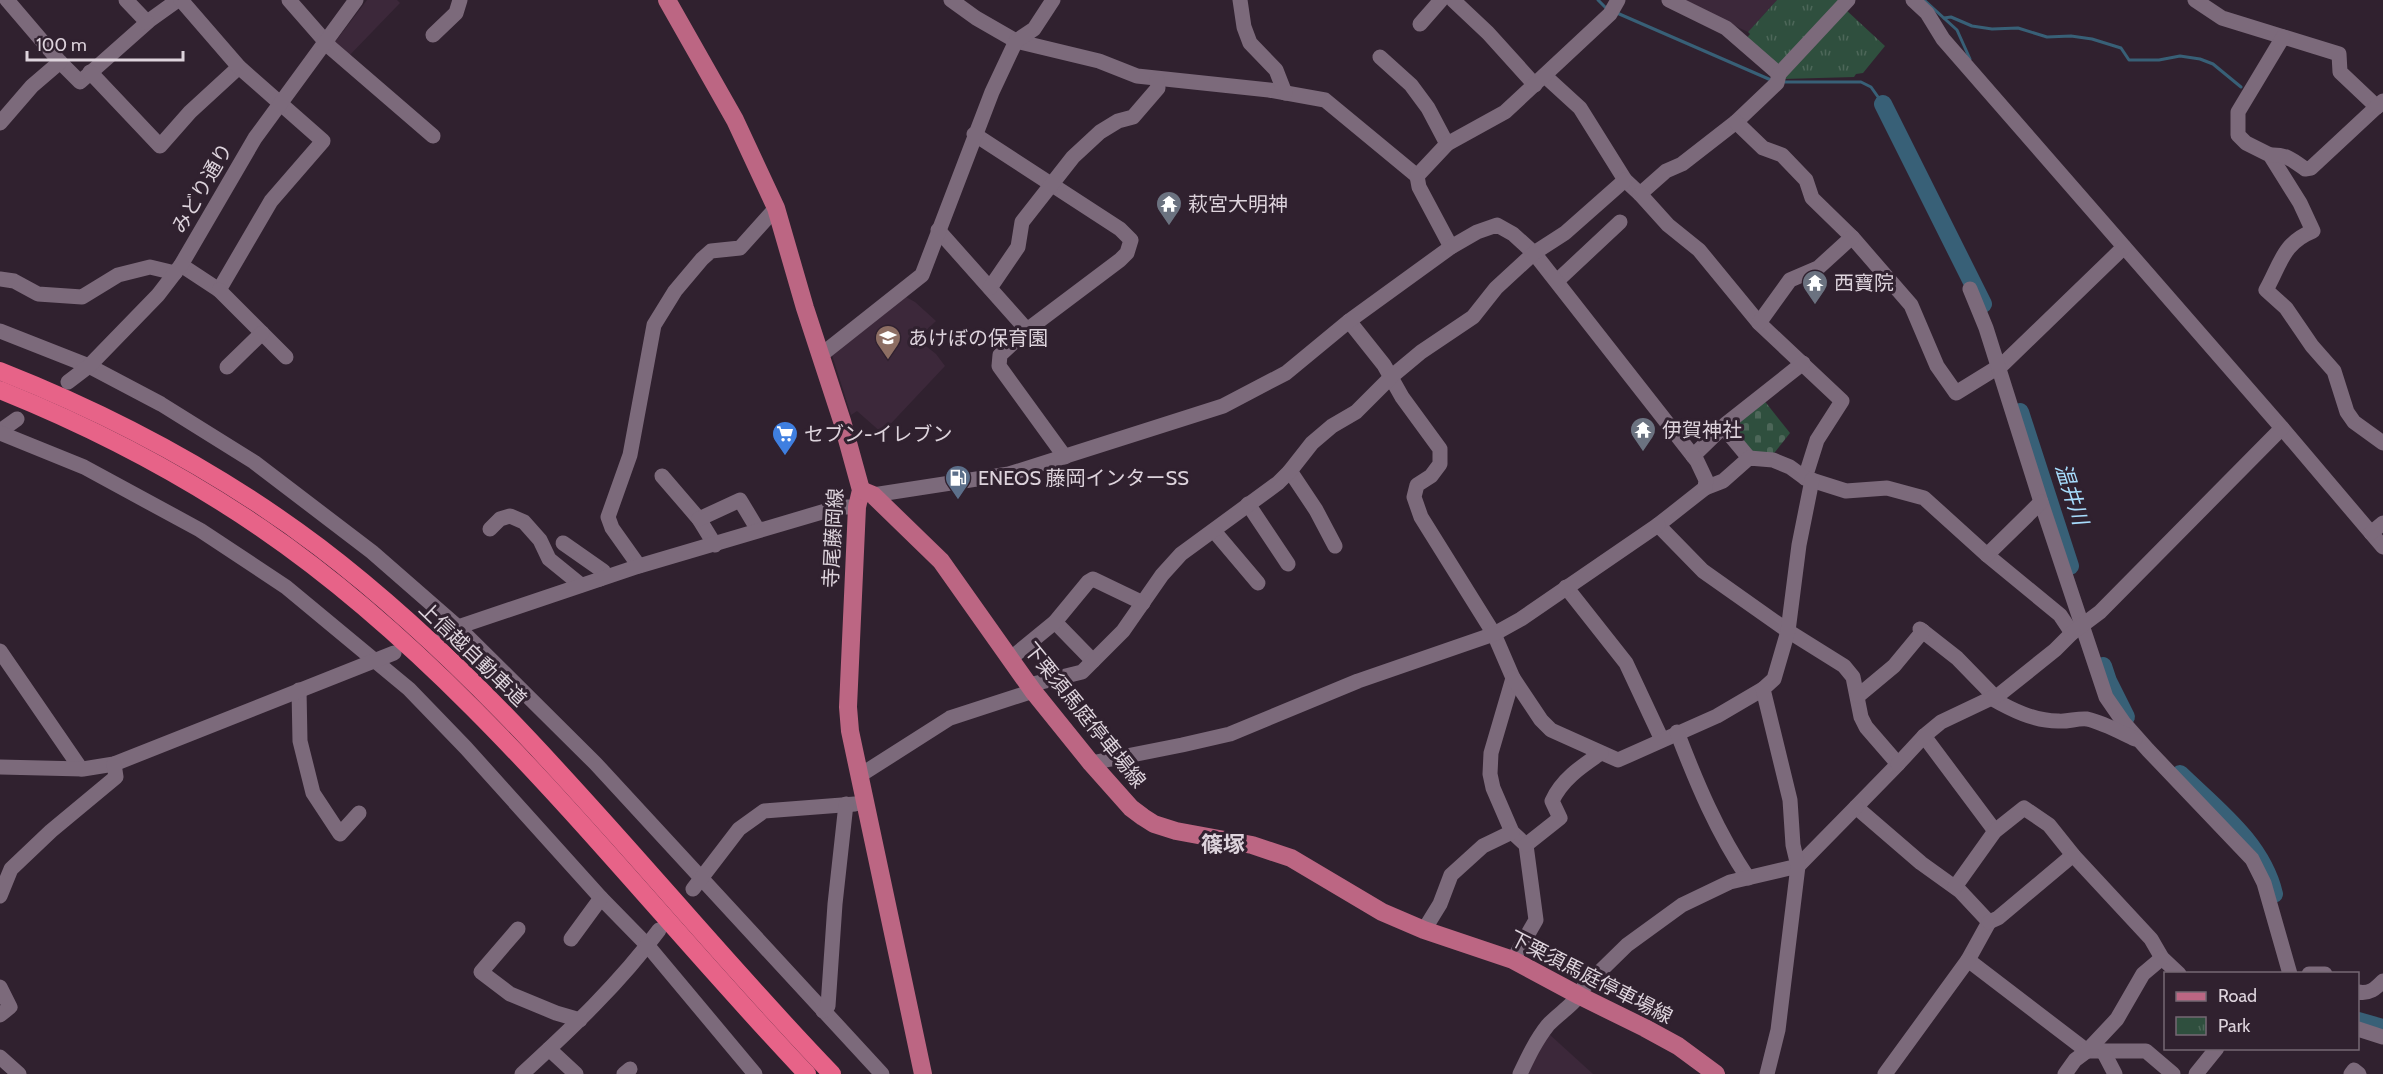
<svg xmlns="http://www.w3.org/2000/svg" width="2383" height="1074" viewBox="0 0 2383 1074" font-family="Cabin,'Noto Sans JP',sans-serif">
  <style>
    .built { fill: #3c283a }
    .cemetery { fill: url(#cemetery-stones) }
    .park { fill: url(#park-tufts) }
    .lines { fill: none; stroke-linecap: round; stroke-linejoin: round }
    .stream { stroke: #386077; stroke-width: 3 }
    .river { stroke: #386077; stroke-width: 18 }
    .minor { stroke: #7c6a7b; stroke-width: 15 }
    .major { stroke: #bc6683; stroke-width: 18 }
    .highway { stroke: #e76388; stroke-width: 18 }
    .labels { text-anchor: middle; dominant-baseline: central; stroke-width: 6; stroke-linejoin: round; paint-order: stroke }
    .street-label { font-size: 20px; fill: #ddd3dc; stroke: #30212f }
    .poi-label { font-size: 20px; fill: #ddd3dc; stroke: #30212f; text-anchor: start }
    .water-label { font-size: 21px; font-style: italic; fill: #a7dcfd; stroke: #30212f }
    .quarter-label { font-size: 22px; font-weight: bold; fill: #ddd3dc; stroke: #30212f }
  </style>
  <defs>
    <pattern id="cemetery-stones" width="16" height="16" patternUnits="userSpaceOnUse" patternTransform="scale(1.5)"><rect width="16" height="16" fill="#2f4f3e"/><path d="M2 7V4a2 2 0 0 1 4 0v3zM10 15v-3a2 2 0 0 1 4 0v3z" fill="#4d6759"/></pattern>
    <pattern id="park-tufts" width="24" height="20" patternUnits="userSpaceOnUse" patternTransform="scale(1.5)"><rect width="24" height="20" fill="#2f4f3e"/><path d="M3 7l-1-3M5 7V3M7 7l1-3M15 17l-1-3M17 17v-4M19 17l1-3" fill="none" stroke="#4d6759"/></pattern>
  </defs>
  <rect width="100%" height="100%" fill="#30212f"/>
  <g class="built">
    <path d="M 367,0 L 397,0 L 400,3 L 346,59 L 332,46 Z"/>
    <path d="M 1679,0 L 1777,0 L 1748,32 Z"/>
    <path d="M 906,297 L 915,302 L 936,321 L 917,339 L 936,354 L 945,366 L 882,433 L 857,411 L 851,415 L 832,355 Z"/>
    <path d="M 1549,1034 L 1593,1074 L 1526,1074 Z"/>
  </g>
  <path class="cemetery" d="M 1763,399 L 1790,433 L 1771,457 L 1752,456 L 1728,426 Z"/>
  <g class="park">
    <path d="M 1777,0 L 1841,0 L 1783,65 L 1774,66 L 1745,40 L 1750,34 L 1748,32 Z"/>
    <path d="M 1845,9 L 1885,46 L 1863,73 L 1856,74 L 1854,77 L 1783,79 Z"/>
  </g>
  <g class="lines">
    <g class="stream">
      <path d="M 1598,0 L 1607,9"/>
      <path d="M 1924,0 L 1957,30 L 1970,59"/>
      <path d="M 1617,13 L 1771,80"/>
      <path d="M 1944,18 L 1951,17 L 1972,26 L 1992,29 L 2018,28 L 2047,37 L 2071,36 L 2092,39 L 2121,48 L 2129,60 L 2159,60 L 2180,56 L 2200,59 L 2213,64 L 2241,87"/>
      <path d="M 1782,82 L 1861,82 L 1871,87 L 1883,104"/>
    </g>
    <g class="river">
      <path d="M 1883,104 L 1983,304"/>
      <path d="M 2020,412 L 2070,566"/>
      <path d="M 2103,666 L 2108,681 L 2126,717"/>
      <path d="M 2180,774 C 2216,809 2262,843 2274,894"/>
      <path d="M 2358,1021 L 2383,1028"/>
    </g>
    <g class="minor">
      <path d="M 7,0 L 60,62 L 80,82 L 150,20 L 178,0"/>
      <path d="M 126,0 L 147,22"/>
      <path d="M 289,0 L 331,48 L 433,136"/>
      <path d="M 951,0 L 976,18 L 1016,41 L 1099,61 L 1137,76 L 1269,90 L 1325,100 L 1417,176"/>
      <path d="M 1240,0 L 1244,27 L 1250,43 L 1276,70 L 1285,93"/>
      <path d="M 1453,0 L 1488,33 L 1535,85"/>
      <path d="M 1669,0 L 1726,28 L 1779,74"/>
      <path d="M 1913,0 L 1927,13 L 1943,39 L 2282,428 L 2383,547"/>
      <path d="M 2195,0 L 2222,18 L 2339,54 L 2340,72 L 2377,107"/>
      <path d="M 1420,24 L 1441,0"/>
      <path d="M 433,35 L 456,13 L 460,0"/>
      <path d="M 2283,37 L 2238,112 L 2238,135 L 2246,143 L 2270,155 L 2300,203 L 2313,231 C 2283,243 2281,263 2266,290 L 2286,308 L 2312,346 L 2334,371 L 2347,412 L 2354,422 L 2383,443"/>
      <path d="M 1380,57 L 1411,85 L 1428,108 L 1447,144"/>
      <path d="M 90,72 L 160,146 L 190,112 L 239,67"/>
      <path d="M 1545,76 L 1580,108 L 1625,180 L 1640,194 L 1666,171 L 1682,164 L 1736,122 L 1777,83 L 1779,74 L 1848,0"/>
      <path d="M 1736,122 L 1763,148 L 1782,155 L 1806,180 L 1812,198 L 1852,237 L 1911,305 L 1937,366 L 1956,393 L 2003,364 L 2124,247"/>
      <path d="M 0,123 L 32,86 L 60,62"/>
      <path d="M 974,134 L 1120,229 L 1131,240 L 1127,253 L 1120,260 L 1027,330 L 1000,355 L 999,366 L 1065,457"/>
      <path d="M 2270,155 C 2286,154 2293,160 2305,169 L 2311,168 L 2383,101"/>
      <path d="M 1640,194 L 1668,225 L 1699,250 L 1759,323 L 1842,401 L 1817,440 L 1805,478"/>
      <path d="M 938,230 L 1027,330"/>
      <path d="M 1451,247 L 1419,187 L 1417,176 L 1447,144 L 1505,112 L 1610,14 L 1618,0"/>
      <path d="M 181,265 L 219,290 L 271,201 L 323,141 L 239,67 L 181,0"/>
      <path d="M 0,279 L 14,281 L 38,294 L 82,297 L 118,275 L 150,267 L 175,273"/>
      <path d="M 1557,281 L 1620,222"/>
      <path d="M 990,288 L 1018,247 L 1022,222 L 1073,157 L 1100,132 L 1118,121 L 1133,117 L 1158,88 L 1157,80"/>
      <path d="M 1970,289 L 1986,328 L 2041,502 L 2106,697 L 2124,723 L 2148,750 L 2252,859 L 2264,883 L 2290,974"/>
      <path d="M 219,290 L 286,357"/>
      <path d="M 1349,321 L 1384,365 L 1402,397 L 1440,449 L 1440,464 L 1431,476 L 1417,485 L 1414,497 L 1421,517 L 1494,634 L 1513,678 L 1491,753 L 1490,774 L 1493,788 L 1512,832 L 1526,845 L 1536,920 L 1513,960"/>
      <path d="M 1759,323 L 1790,280 L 1818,268 L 1852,237"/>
      <path d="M 0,331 L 89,366 L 161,404 L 254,462 L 372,552 L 459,628 L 595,763 L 882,1074"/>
      <path d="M 821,355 L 922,275 L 992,92 L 1016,41 L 1034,29 L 1053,0"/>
      <path d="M 227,367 L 262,333"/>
      <path d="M 68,382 L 89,366 L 158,295 L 181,265 L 255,138 L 356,0"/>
      <path d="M 1724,428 L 1749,458"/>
      <path d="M 0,431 L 17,419"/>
      <path d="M 0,433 L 84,467 L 200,530 L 286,587 L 409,689 L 466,748 L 601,898 L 648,946 L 755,1074"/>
      <path d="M 1693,456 L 1726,424 L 1803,363"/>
      <path d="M 1290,471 L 1316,510 L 1335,546"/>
      <path d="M 662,476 L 699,519 L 715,545"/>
      <path d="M 1705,488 L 1723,481 L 1749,458 L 1773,460 L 1790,467 L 1805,478 L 1846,491 L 1887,488 L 1924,498 L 1987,555 L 2060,615 L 2072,633"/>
      <path d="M 873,495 L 1009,474 L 1223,406 L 1286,373 L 1349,321 L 1451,247 L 1477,232 L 1497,225 L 1513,234 L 1534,253 L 1697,461 L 1706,480 L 1705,488 L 1658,525 L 1703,571 L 1788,631 L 1844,666 L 1853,677 L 1861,717 L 1866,727 L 1898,764 L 1856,807 L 1921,863 L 1960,891 L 1989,922 L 1968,960 L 2087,1051 L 2146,1051 L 2173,1074"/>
      <path d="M 1248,504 L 1288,564"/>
      <path d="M 699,519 L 740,500 L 758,530"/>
      <path d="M 490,529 L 500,519 L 510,516 L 524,522 L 540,540 L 549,559 L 581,585"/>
      <path d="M 1214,531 L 1258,583"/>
      <path d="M 2371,533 L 2383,523"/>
      <path d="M 563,543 L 603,571 L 600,579"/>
      <path d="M 1987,555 L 2041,502"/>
      <path d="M 639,566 L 612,528 L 608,517 L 630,455 L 654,325 L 675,291 L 702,259 L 711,251 L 740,248 L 776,208"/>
      <path d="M 1566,587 L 1626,663 L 1662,740"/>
      <path d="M 1055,622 L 1093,661"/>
      <path d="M 1920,629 L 1957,658 L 1995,697"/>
      <path d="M 443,632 L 639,566 L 839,507 L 857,507"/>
      <path d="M 0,651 L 81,769"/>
      <path d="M 1010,659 L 1055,622 L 1088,582 L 1093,579 L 1143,603"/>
      <path d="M 1513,678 L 1541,720 L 1551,730 L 1618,760 L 1717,716 L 1763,689"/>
      <path d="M 1029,685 L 1082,672 L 1123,631 L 1162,575 L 1181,554 L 1278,483 L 1290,471 L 1312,443 L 1332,426 L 1356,412 L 1391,377 L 1421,352 L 1473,317 L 1496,288 L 1534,253 L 1565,233 L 1625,180"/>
      <path d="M 299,690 L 300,741 L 313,793 L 340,834 L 359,813"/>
      <path d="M 1858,696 L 1894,666 L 1923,631"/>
      <path d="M 1991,698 C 2012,710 2034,721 2058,721 C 2068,722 2077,718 2087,719 C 2104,723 2120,732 2135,739"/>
      <path d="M 1677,732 C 1697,784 1717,832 1748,878"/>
      <path d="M 1924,736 L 1995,831"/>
      <path d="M 1091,763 L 1182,745 L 1230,734 L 1358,681 L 1494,634 L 1521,619 L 1658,525"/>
      <path d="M 1898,764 L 1924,736 L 1941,722 L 2000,694 L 2055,650 L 2072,633 L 2100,612 L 2282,428"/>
      <path d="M 0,767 L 83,769 L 114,764 L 394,653"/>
      <path d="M 859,776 L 950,718 L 1033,691"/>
      <path d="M 1526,845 L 1560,818 L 1552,801 C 1562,779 1582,766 1601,753"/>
      <path d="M 1955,887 L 1995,831 L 2024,808 L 2049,825 L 2073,855 L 2151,939 L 2162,958 L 2179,974"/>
      <path d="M 693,889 L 739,829 L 764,811 L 855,804"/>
      <path d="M 0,896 L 11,869 L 51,831 L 116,777 L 114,764"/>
      <path d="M 1989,922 L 1998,918 L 2073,855"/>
      <path d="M 518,929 L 481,972 L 510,994 L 556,1013 L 580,1020"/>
      <path d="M 1424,930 L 1440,904 L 1451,875 L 1483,846 L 1512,832"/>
      <path d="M 571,939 L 601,898"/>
      <path d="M 2309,974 L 2325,974"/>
      <path d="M 0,987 L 10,1007 L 0,1015"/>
      <path d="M 2358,992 C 2370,994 2375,989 2383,981"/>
      <path d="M 823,1011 L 828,1006 L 835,904 L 846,804"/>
      <path d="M 2358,1029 L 2383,1037"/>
      <path d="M 549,1049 L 576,1074"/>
      <path d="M 2103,1051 L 2115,1074"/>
      <path d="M 0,1057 L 19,1074"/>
      <path d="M 522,1074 C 571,1029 619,984 659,930"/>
      <path d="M 624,1074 L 630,1069"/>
      <path d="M 1520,1074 C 1528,1057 1536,1040 1548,1025 C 1560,1012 1576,1004 1583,988 L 1627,945 L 1682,905 L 1730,882 L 1798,866 L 1856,807"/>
      <path d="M 1767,1074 L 1778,1030 L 1798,866 L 1793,845 L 1790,800 L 1763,689 L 1774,679 L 1788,631 L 1799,545 L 1812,480"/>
      <path d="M 1885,1074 L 1968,960"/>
      <path d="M 2065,1074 L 2075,1060 L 2087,1051 L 2117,1019 L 2143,974 L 2162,958"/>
      <path d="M 2196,1074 L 2217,1048"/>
      <path d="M 2351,1074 L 2354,1070 L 2359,1074"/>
    </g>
    <g class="major">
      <path d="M 667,0 L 735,120 L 776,208 L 805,308 L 842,421 L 861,490 L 857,507 L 848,707 L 850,731 L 923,1074"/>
      <path d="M 861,490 L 873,495 L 941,561 L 1033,691 L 1091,763 L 1131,808 L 1143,817 L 1154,824 L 1176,831 L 1252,845 L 1291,858 L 1382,912 L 1424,930 L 1513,960 L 1580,996 L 1645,1028 L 1678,1046 L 1716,1074"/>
    </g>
    <g class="highway">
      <path d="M 0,371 C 114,416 221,473 319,547 C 515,696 662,898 832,1074"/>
      <path d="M 0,390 C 92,427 179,472 261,528 C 472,672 632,890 807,1074"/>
    </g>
  </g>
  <defs>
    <symbol id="temple-pin" viewBox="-11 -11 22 30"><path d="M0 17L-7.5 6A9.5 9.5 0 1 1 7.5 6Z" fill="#6b7280" stroke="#30212f"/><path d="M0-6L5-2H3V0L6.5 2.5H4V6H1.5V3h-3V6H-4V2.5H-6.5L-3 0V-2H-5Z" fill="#fff"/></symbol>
    <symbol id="school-pin" viewBox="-11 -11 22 30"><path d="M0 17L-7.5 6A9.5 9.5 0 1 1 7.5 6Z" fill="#8d6e63" stroke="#30212f"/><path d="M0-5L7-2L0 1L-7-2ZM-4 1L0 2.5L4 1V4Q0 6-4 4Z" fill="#fff"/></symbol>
    <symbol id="supermarket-pin" viewBox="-11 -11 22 30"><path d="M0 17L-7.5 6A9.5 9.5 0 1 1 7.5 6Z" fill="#3f7fe0" stroke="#30212f"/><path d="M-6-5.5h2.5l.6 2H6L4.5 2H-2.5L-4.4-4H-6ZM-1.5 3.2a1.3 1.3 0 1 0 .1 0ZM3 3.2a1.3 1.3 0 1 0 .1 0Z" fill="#fff"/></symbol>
    <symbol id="fuel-pin" viewBox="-11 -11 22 30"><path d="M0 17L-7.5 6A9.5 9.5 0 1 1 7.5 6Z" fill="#5c6f8a" stroke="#30212f"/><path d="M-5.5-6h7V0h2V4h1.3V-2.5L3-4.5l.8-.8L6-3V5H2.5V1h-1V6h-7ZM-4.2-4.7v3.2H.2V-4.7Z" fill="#fff"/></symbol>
  </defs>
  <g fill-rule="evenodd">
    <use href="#temple-pin" x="1154" y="189" width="30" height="40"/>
    <use href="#temple-pin" x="1800" y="268" width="30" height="40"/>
    <use href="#school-pin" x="873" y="323" width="30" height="40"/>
    <use href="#temple-pin" x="1628" y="415" width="30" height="40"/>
    <use href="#supermarket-pin" x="770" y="419" width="30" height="40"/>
    <use href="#fuel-pin" x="943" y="463" width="30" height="40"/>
  </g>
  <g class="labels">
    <g class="street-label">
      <text transform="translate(202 188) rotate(-60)">みどり通り</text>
      <text transform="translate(833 538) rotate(-87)">寺尾藤岡線</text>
      <text transform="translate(473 654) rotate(44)">上信越自動車道</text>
      <text transform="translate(1085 715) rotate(51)">下栗須馬庭停車場線</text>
      <text transform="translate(1591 977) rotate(27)">下栗須馬庭停車場線</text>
    </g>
    <g class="poi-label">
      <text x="1188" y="204">萩宮大明神</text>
      <text x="1834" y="283">西寶院</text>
      <text x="908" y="338">あけぼの保育園</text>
      <text x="1662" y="430">伊賀神社</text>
      <text x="804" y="434">セブン-イレブン</text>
      <text x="978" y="478">ENEOS 藤岡インターSS</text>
    </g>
    <g class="water-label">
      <text transform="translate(2072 494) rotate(72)">温井川</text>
    </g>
    <g class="quarter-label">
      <text x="1223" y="844">篠塚</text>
    </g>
  </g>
  <rect x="2164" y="972" width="195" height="78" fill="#30212f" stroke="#756874" stroke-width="1.5"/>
  <rect x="2176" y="992" width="30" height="9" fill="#bc6683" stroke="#756874" stroke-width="1.5"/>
  <text x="2218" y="1002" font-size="18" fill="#ddd3dc">Road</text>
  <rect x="2176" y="1017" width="30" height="18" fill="url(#park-tufts)" stroke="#756874" stroke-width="1.5"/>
  <text x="2218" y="1032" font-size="18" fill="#ddd3dc">Park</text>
  <path d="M27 51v9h156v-9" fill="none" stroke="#ddd3dc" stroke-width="3"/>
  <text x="36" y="51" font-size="18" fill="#ddd3dc" stroke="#30212f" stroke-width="4.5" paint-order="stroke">100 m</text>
</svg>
